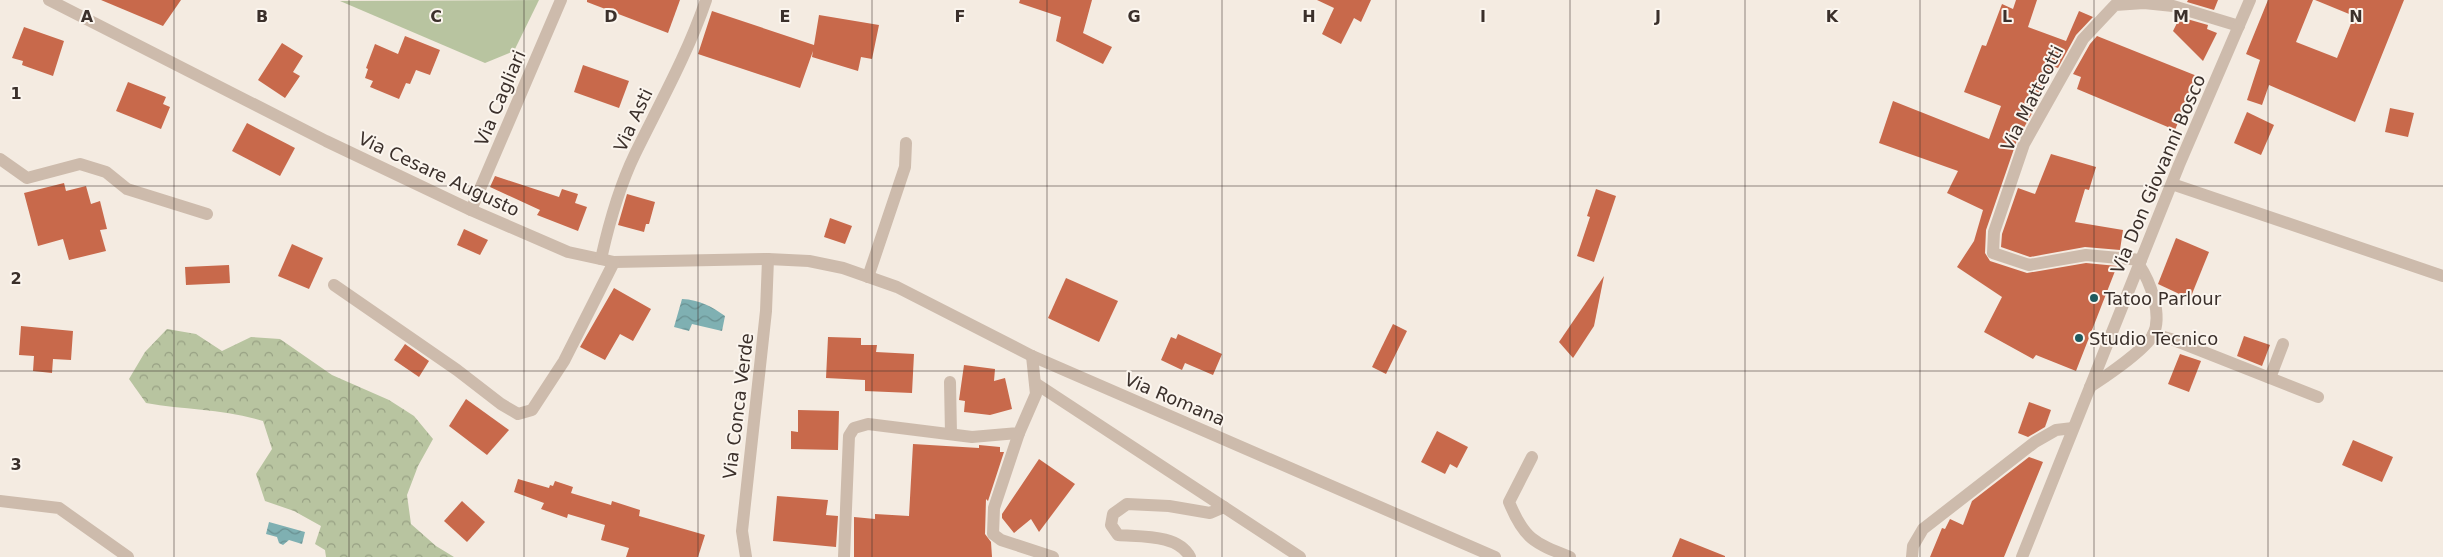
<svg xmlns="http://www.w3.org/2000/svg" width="2443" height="557" viewBox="0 0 2443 557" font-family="'DejaVu Sans',sans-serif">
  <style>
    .forest { fill: url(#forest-crowns) }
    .garden { fill: #b8c4a0 }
    .water { fill: url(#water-waves) }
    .building { fill: #c8694b }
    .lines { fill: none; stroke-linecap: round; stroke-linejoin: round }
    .minor { stroke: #cdbbac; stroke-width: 12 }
    .grid { fill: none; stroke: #3b302b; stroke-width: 1; stroke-opacity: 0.55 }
    .poi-dot { fill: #1f5a5e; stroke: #fbf5ee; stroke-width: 2 }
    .labels { text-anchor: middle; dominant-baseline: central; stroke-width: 4; stroke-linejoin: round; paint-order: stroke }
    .street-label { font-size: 18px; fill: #3b302b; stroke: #fbf5ee }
    .poi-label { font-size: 18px; fill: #3b302b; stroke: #fbf5ee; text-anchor: start }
    .grid-label { font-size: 16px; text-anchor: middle; font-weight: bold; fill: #3b302b; stroke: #fbf5ee; stroke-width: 4; stroke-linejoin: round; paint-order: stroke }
  </style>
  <defs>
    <pattern id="forest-crowns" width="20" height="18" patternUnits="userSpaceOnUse" patternTransform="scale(1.25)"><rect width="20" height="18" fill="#b8c4a0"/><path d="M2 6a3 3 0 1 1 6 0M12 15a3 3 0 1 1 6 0" fill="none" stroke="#97a083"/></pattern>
    <pattern id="water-waves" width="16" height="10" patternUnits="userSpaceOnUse" patternTransform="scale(1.25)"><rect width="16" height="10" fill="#7fb0b2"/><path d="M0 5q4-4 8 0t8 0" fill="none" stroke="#699091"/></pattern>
  </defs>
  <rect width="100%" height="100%" fill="#f4ebe1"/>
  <path class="forest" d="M 167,329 L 196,334 L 222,351 L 251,337 L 280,339 L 332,375 L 389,400 L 414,416 L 433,439 L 418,466 L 407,495 L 411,524 L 436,546 L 454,557 L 326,557 L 325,550 L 315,544 L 321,526 L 294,511 L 265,501 L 256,474 L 272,449 L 263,421 C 225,409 185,410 146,403 L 129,379 L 145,352 Z"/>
  <path class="garden" d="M 539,0 L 514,51 L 485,63 L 340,1 Z"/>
  <g class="water">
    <path d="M 682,299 C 700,300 711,306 725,316 L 722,331 L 692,324 L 689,331 L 674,327 Z"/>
    <path d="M 269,522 L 305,532 L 302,544 L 289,540 L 283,545 L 279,543 L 277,537 L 266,534 Z"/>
  </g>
  <g class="building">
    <path d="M 101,0 L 181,0 L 163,26 Z"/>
    <path d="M 587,0 L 680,0 L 668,33 L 587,2 Z"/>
    <path d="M 1020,0 L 1092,0 L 1083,33 L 1112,47 L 1103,64 L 1056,41 L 1061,17 L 1019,3 Z"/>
    <path d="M 1317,0 L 1371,0 L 1361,22 L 1354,18 L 1341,44 L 1322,34 L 1334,8 Z"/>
    <path d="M 2016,0 L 2037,0 L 2028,27 L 2066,41 L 2079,11 L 2093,17 L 2076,35 L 2058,68 L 2052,66 L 2039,101 L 2017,140 L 1986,230 L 1985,253 L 1990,261 L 2027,273 L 2086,263 L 2117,266 L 2076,371 L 2036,355 L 2033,359 L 1984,332 L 2002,297 L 1957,267 L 1974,241 L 1983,210 L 1947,193 L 1958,171 L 1879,143 L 1893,101 L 1989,139 L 2001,106 L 1964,92 L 1982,45 L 1986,46 L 2002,4 L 2013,9 Z"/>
    <path d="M 2188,0 L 2218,0 L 2214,10 L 2187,2 Z"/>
    <path d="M 2268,0 L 2313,0 L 2296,42 L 2337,58 L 2354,16 L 2315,0 L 2404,0 L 2355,122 L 2269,85 L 2262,105 L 2247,100 L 2260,60 L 2246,54 Z"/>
    <path d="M 712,11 L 814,45 L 819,15 L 879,25 L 872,59 L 861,57 L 858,71 L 812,57 L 813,51 L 800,88 L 698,54 Z"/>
    <path d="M 2180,17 L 2208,25 L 2207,29 L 2217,33 L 2203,61 L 2173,31 Z"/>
    <path d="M 24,27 L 64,41 L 53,76 L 22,65 L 23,61 L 12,58 Z"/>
    <path d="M 405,36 L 440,50 L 430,75 L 416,70 L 410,84 L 406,83 L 399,99 L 370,87 L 373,81 L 365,78 L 368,69 L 366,68 L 375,44 L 398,54 Z"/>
    <path d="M 2097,36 L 2197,76 L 2175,130 L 2077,89 L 2081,77 L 2073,74 L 2090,44 Z"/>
    <path d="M 282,43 L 303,56 L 293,72 L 300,76 L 285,98 L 258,80 Z"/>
    <path d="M 583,65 L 629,81 L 619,108 L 574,92 Z"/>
    <path d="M 128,82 L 166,97 L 163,104 L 170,107 L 161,129 L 116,111 Z"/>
    <path d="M 2390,108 L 2414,113 L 2408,137 L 2385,132 Z"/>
    <path d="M 2247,112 L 2274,125 L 2261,155 L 2234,143 Z"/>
    <path d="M 247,123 L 295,148 L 280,176 L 232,151 Z"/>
    <path d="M 2051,154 L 2096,167 L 2089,190 L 2085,189 L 2075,222 L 2123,230 L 2120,250 L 2085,247 L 2030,257 L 2001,247 L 2002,234 L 2018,188 L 2035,194 Z"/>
    <path d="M 495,176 L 559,197 L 562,189 L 578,194 L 575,203 L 587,207 L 578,231 L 537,215 L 540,210 L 490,187 Z"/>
    <path d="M 64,183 L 66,191 L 86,186 L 91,204 L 100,201 L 107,229 L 100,230 L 106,251 L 69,260 L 63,239 L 38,246 L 24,193 Z"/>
    <path d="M 1596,189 L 1616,196 L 1594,262 L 1577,256 L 1590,217 L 1587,216 Z"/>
    <path d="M 627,194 L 655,202 L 649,224 L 646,224 L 644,232 L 618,225 Z"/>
    <path d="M 830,218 L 852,226 L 845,244 L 824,237 Z"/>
    <path d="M 464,229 L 488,240 L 480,255 L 457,245 Z"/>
    <path d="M 2176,238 L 2209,252 L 2190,299 L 2158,284 Z"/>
    <path d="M 292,244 L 323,258 L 309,289 L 278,276 Z"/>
    <path d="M 229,265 L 230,283 L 186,285 L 185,267 Z"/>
    <path d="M 1604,276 L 1594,326 L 1573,358 L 1559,342 Z"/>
    <path d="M 1066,278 L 1118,301 L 1099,342 L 1048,318 Z"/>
    <path d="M 614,288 L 651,309 L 633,341 L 620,334 L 605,360 L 580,347 Z"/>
    <path d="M 1393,324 L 1407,331 L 1386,374 L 1372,367 Z"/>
    <path d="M 21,326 L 73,331 L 71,360 L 53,359 L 52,373 L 33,371 L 34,356 L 19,355 Z"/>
    <path d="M 1178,334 L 1222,354 L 1213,375 L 1185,363 L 1182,370 L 1161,360 L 1171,337 L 1176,339 Z"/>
    <path d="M 2244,336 L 2270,345 L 2262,366 L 2237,356 Z"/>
    <path d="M 828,337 L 861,338 L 861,345 L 877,345 L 876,352 L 914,354 L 912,393 L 865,391 L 865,380 L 826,378 Z"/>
    <path d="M 405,344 L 429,361 L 419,377 L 394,360 Z"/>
    <path d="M 2180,354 L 2201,361 L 2189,392 L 2168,384 Z"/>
    <path d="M 964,365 L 995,369 L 994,381 L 1005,378 L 1012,409 L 990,415 L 964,412 L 965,401 L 959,400 Z"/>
    <path d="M 466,399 L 509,430 L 487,455 L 449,426 Z"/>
    <path d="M 2029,402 L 2051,410 L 2045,427 L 2028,437 L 2018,433 Z"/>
    <path d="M 798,410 L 839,411 L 838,450 L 791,449 L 791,431 L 798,432 Z"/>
    <path d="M 1437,431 L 1468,447 L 1457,468 L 1450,464 L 1445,474 L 1421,462 Z"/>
    <path d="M 2353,440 L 2393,457 L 2382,482 L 2342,465 Z"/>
    <path d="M 913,444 L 979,448 L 979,445 L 1000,447 L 1000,452 L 1004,452 L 988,501 L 986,499 L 985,534 L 991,542 L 992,557 L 854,557 L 854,517 L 875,519 L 875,514 L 909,516 Z"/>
    <path d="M 2029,457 L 2043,462 L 2004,557 L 1930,557 L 1942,528 L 1945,529 L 1950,519 L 1963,525 L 1972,501 Z"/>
    <path d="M 1039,459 L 1075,484 L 1039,532 L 1031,519 L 1014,533 L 1002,518 L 1002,514 Z"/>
    <path d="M 518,479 L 549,488 L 550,485 L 553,486 L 555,481 L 573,487 L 571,493 L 611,505 L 612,501 L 640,510 L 639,516 L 705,535 L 698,557 L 626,557 L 629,548 L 601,540 L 605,525 L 568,514 L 567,518 L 541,509 L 544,503 L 514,492 Z"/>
    <path d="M 777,496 L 828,500 L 826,515 L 838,516 L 836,547 L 773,541 Z"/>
    <path d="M 462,501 L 485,522 L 467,542 L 444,521 Z"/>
    <path d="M 1680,538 L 1725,556 L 1725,557 L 1672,557 Z"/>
  </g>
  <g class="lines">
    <g class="minor">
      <path d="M 49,0 L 326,141 L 471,210 L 568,252 L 614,262 L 768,259 L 809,261 L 843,268 L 897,287 L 1032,356 L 1495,557"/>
      <path d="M 0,159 L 27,178 L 80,164 L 106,172 L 127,189 L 207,214"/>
      <path d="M 2172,184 L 2443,276"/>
      <path d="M 471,210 L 561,0"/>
      <path d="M 601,259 C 609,223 619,187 635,154 C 660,103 688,53 706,0"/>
      <path d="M 2141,260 L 2086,255 L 2029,265 L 1993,253 L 1994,232 L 2024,144 L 2083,39 L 2115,5 L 2144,3 L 2173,6 L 2239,26"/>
      <path d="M 868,277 L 905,167 L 906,143"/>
      <path d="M 334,285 L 457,370 L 501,404 L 518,414 L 532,410 L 564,361 L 614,262"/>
      <path d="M 2153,334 L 2171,339 L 2318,397"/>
      <path d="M 2270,378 L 2283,344"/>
      <path d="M 950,382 L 951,434"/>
      <path d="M 1035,383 L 1300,557"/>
      <path d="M 2090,387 C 2106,376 2144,351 2153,335 C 2163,315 2150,281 2139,265"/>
      <path d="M 1019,433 L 994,508 L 993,534 L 1001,540 L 1053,557"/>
      <path d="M 1532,457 L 1509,502 C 1524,539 1534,543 1570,557"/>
      <path d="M 0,501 L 59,508 L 128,557"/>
      <path d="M 746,557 L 742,531 L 766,311 L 768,259"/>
      <path d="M 844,557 L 849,436 L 854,428 L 868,424 L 972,437 L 1019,433 L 1036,394 L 1032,356"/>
      <path d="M 1190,557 C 1178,534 1141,537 1118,535 L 1111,525 L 1113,514 L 1127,504 L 1169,506 L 1210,513 L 1224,507"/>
      <path d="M 1912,557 L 1913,546 L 1923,529 L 2035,442 L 2056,430 L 2073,428"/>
      <path d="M 2022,557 L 2179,165 L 2250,0"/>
    </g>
  </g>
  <path class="grid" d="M 174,0 L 174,557M 349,0 L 349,557M 524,0 L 524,557M 698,0 L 698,557M 872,0 L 872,557M 1047,0 L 1047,557M 1222,0 L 1222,557M 1396,0 L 1396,557M 1570,0 L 1570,557M 1745,0 L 1745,557M 1920,0 L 1920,557M 2094,0 L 2094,557M 2268,0 L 2268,557M 0,186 L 2443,186M 0,371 L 2443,371"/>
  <g class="poi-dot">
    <circle cx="2094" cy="298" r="5"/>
    <circle cx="2079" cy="338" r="5"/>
  </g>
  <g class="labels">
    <g class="street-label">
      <text transform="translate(500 98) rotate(-67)">Via Cagliari</text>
      <text transform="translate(2032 98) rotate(-63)">Via Matteotti</text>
      <text transform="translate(633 120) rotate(-65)">Via Asti</text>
      <text transform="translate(439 174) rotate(25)">Via Cesare Augusto</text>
      <text transform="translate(2158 174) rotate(-67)">Via Don Giovanni Bosco</text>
      <text transform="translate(1175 399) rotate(23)">Via Romana</text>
      <text transform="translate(738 406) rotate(-83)">Via Conca Verde</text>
    </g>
    <g class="poi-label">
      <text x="2104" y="298">Tatoo Parlour</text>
      <text x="2089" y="338">Studio Tecnico</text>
    </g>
  </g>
  <g class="grid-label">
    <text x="87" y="22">A</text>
    <text x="262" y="22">B</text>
    <text x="436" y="22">C</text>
    <text x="611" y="22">D</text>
    <text x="785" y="22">E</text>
    <text x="960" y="22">F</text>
    <text x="1134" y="22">G</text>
    <text x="1309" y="22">H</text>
    <text x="1483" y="22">I</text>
    <text x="1658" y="22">J</text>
    <text x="1832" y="22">K</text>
    <text x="2007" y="22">L</text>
    <text x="2181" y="22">M</text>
    <text x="2356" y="22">N</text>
    <text x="16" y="99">1</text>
    <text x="16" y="284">2</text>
    <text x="16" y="470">3</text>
  </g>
</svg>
